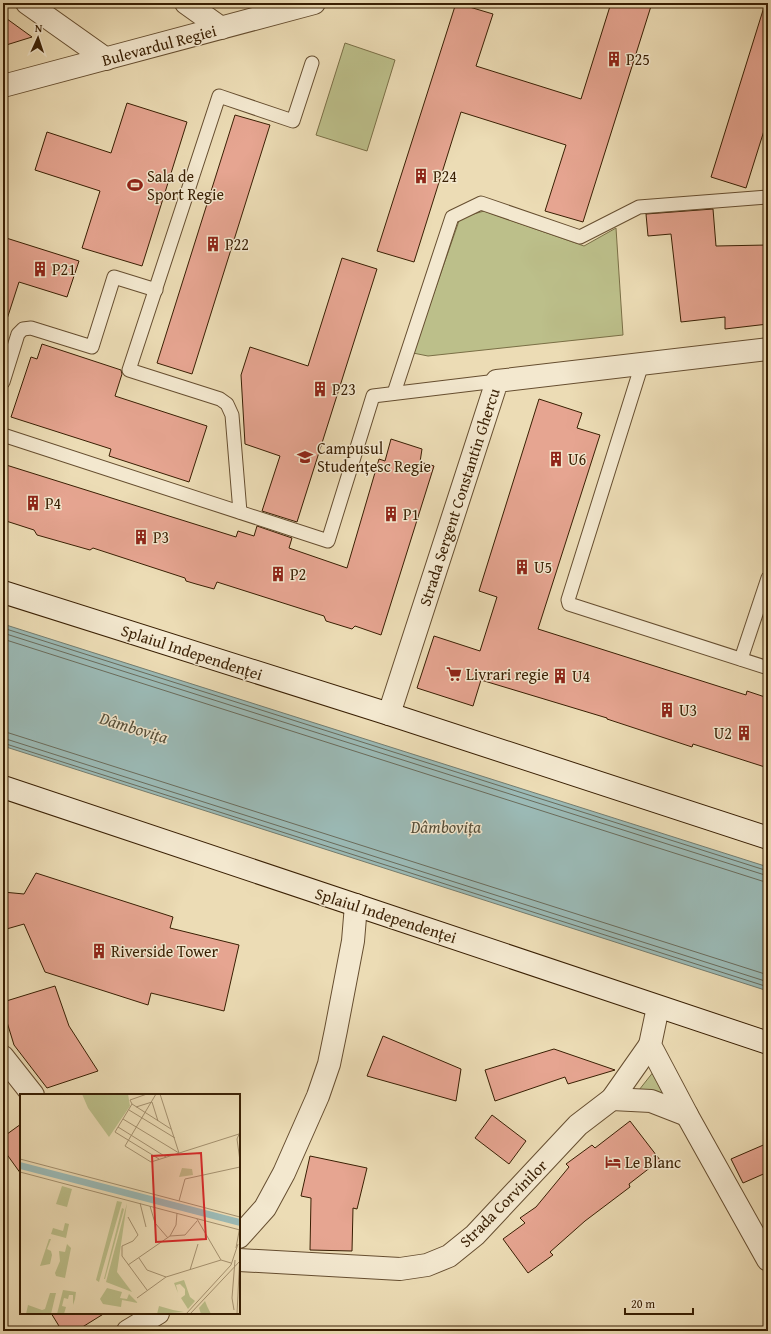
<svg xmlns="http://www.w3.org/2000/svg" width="771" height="1334" viewBox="0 0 771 1334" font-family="'Gentium Book Plus',serif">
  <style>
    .green { fill: #bcbf8a; stroke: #7a6f46 }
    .water { fill: #9bbab6; stroke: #747c6e }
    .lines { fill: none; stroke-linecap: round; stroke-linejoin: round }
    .shore { stroke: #6a6c5c; stroke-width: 1 }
    .building { fill: #e6a591; stroke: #391f03 }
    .service-casing { stroke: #664e30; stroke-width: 15 }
    .minor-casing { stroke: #664e30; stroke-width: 24 }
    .secondary-casing { stroke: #391f03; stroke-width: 24 }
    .service { stroke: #f3e8cf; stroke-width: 13 }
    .minor { stroke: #f3e8cf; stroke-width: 22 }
    .secondary { stroke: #f3e8cf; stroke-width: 22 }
    .labels { text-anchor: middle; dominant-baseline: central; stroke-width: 3; stroke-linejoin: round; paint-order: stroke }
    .street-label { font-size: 16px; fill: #391f03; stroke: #f3e8cf }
    .poi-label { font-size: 16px; fill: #391f03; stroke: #f3e8cf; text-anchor: start }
    .water-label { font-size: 17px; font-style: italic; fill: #564e39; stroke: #f3e8cf }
    .inset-road { fill: none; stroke: #a4906e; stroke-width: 1 }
    .view { fill: #d62828; fill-opacity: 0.15; stroke: #d62828; stroke-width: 2 }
    .inset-edge { fill: none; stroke: #391f03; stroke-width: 2 }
  </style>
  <rect width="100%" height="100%" fill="#ecdcb5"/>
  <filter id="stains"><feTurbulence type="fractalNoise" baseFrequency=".005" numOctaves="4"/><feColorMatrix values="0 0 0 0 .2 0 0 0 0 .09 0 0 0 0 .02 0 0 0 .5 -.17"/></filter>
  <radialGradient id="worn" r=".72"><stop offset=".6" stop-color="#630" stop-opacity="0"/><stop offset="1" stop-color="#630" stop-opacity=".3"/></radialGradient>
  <g class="green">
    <path d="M 345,43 L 395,60 L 367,151 L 316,135 Z"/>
    <path d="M 484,211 L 584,246 L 616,228 L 623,335 L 428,356 L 413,353 L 460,218 Z"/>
    <path d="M 654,1071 L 668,1097 L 639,1090 Z"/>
  </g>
  <path class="water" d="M 3,624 L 768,867 L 768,991 L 3,746 Z"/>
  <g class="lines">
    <g class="shore">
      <path d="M 3,628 L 768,871"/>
      <path d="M 3,633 L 768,876"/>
      <path d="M 3,639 L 762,881 L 768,882"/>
      <path d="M 3,732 L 9,733 L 768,975"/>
      <path d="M 3,738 L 768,982"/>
      <path d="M 3,743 L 768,987"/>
    </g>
  </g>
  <g class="building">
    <path d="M 456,3 L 493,14 L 476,66 L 581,99 L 611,3 L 652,3 L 583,222 L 545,211 L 566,145 L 461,112 L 414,262 L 377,251 Z"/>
    <path d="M 764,7 L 768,8 L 768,118 L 746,188 L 711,177 Z"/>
    <path d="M 3,16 L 32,37 L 3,46 Z"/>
    <path d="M 127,103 L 187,122 L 142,266 L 82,248 L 100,191 L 35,170 L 47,132 L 111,153 Z"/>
    <path d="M 235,115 L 270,125 L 192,374 L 157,363 Z"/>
    <path d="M 713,209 L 716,246 L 768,245 L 768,324 L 725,329 L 725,317 L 681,322 L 671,234 L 648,236 L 646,214 Z"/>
    <path d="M 3,237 L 79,261 L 67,297 L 19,282 L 7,319 L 3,318 Z"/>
    <path d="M 342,258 L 377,269 L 297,522 L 262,511 L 280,456 L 245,444 L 241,375 L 250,347 L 308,366 Z"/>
    <path d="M 42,344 L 121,370 L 122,374 L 115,396 L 207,426 L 189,482 L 109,456 L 111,449 L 11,417 L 31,357 L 37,359 Z"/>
    <path d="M 539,399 L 582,413 L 577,428 L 600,435 L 538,629 L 746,695 L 747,691 L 768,698 L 768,768 L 693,744 L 692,747 L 607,719 L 607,718 L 481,680 L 473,706 L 417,688 L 434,636 L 480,651 L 497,597 L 479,591 Z"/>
    <path d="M 391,439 L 422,449 L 420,462 L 434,466 L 381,635 L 355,626 L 352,629 L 326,621 L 324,616 L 217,582 L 214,589 L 196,584 L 186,581 L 185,578 L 93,548 L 90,550 L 37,535 L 34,530 L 3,520 L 3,464 L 236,537 L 238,531 L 254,536 L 257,526 L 292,538 L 289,548 L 347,568 L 379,459 L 385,461 Z"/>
    <path d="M 36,873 L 173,917 L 170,928 L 239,945 L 224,1011 L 151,993 L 148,1005 L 45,972 L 24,924 L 3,930 L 3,892 L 24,894 Z"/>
    <path d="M 55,986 L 69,1026 L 98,1071 L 47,1088 L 14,1045 L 3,1009 L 3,1002 Z"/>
    <path d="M 383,1036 L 461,1069 L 456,1101 L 367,1076 Z"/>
    <path d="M 554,1049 L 615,1070 L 568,1084 L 565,1077 L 495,1101 L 485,1070 Z"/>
    <path d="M 492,1115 L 526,1141 L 509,1164 L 475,1138 Z"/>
    <path d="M 630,1121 L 660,1160 L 629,1184 L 630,1187 L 585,1221 L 550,1252 L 553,1255 L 528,1273 L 503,1239 L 525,1223 L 520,1218 L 536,1207 L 569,1167 L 566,1164 L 592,1145 L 595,1148 Z"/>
    <path d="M 21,1124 L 21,1174 L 3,1149 L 3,1137 Z"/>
    <path d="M 768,1143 L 768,1172 L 743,1183 L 731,1159 Z"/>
    <path d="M 310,1156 L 367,1168 L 357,1209 L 353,1208 L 352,1251 L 310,1250 L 311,1198 L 301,1196 Z"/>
    <path d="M 51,1313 L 105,1313 L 76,1331 L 62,1331 Z"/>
  </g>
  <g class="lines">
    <defs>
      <g id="service">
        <path d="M 642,364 L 568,600 L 569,604 L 768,668"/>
        <path d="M 3,382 L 18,334 L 23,329 L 31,328 L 92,347 L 114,277 L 156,290"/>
        <path d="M 394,393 L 452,217 L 481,203 L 580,237 L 639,207 L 768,197"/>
        <path d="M 3,435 L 328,541 L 373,396 L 497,381"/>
        <path d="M 240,512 L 232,415 L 227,404 L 220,399 L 129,370 L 219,96 L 293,121 L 312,63"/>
        <path d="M 741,659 L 768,578"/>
      </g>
      <g id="minor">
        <path d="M 27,3 L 106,59"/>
        <path d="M 186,3 L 221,28"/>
        <path d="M 3,86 L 314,3"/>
        <path d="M 389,714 L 497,381 L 768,349"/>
        <path d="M 658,1007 L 650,1045 L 687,1115 L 768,1260"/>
        <path d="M 3,1057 L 33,1095"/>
        <path d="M 612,1099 L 651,1101 L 687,1115"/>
        <path d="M 239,1237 L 265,1208 L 284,1173 L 318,1096 L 329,1064 L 336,1030 L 353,941 L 356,905"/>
        <path d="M 239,1260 L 400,1269 L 427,1265 L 449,1256 L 475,1235 L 578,1125 L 612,1099 L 650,1045"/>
        <path d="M 128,1331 L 158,1313"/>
      </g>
      <g id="secondary">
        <path d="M 3,592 L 389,714 L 768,838"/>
        <path d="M 3,787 L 768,1043"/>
      </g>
    </defs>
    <use href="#service" class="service-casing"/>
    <use href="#minor" class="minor-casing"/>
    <use href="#secondary" class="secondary-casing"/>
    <use href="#service" class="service"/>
    <use href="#minor" class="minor"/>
    <use href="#secondary" class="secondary"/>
  </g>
  <defs>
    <symbol id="building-bare" viewBox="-9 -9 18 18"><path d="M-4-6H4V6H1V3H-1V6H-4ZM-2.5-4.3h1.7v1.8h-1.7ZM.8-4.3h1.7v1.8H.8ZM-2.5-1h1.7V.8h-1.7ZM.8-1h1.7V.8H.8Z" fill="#8f2418" stroke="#f3e8cf" stroke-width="2.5" paint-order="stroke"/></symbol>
    <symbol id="stadium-bare" viewBox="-9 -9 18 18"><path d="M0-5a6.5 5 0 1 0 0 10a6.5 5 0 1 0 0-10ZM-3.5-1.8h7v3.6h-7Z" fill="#8f2418" stroke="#f3e8cf" stroke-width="2.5" paint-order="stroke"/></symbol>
    <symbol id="university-bare" viewBox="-9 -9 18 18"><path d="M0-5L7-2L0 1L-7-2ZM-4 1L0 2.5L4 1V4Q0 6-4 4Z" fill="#8f2418" stroke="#f3e8cf" stroke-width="2.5" paint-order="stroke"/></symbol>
    <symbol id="supermarket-bare" viewBox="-9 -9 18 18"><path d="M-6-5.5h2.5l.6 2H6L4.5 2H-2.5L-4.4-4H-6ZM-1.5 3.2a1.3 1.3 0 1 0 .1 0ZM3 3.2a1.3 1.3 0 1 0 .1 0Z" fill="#8f2418" stroke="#f3e8cf" stroke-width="2.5" paint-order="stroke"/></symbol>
    <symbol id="hotel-bare" viewBox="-9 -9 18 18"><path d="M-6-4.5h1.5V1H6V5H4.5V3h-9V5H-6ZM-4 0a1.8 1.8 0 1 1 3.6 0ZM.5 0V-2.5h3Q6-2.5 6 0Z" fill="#8f2418" stroke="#f3e8cf" stroke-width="2.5" paint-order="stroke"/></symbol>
  </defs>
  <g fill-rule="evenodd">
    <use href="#building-bare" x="603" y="48" width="22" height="22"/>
    <use href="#building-bare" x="410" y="165" width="22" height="22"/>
    <use href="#stadium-bare" x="124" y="174" width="22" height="22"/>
    <use href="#building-bare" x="202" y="233" width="22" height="22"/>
    <use href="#building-bare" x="29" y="258" width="22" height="22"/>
    <use href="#building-bare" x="309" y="378" width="22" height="22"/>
    <use href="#university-bare" x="294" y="446" width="22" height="22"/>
    <use href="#building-bare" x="545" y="448" width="22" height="22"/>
    <use href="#building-bare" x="22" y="492" width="22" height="22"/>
    <use href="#building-bare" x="380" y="503" width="22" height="22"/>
    <use href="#building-bare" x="130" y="526" width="22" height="22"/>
    <use href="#building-bare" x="511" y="556" width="22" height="22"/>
    <use href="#building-bare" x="267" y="563" width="22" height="22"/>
    <use href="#supermarket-bare" x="443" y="663" width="22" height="22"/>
    <use href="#building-bare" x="549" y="665" width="22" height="22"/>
    <use href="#building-bare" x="656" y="699" width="22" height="22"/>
    <use href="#building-bare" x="733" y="722" width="22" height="22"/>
    <use href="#building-bare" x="88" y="940" width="22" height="22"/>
    <use href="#hotel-bare" x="602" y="1151" width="22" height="22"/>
  </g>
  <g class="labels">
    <g class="street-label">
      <text transform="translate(159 45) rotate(-15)">Bulevardul Regiei</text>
      <text transform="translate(459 497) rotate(-72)">Strada Sergent Constantin Ghercu</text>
      <text transform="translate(192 652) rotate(18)">Splaiul Independenței</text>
      <text transform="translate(386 915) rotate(18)">Splaiul Independenței</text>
      <text transform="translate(503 1203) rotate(-45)">Strada Corvinilor</text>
    </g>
    <g class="poi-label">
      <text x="626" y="59">P25</text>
      <text x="147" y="176">Sala de<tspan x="147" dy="18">Sport Regie</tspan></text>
      <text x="433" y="176">P24</text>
      <text x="225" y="244">P22</text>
      <text x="52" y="269">P21</text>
      <text x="332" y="389">P23</text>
      <text x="317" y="448">Campusul<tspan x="317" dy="18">Studențesc Regie</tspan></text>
      <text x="568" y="459">U6</text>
      <text x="45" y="503">P4</text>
      <text x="403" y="514">P1</text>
      <text x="153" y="537">P3</text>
      <text x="534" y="567">U5</text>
      <text x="290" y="574">P2</text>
      <text x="466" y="674">Livrari regie</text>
      <text x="572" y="676">U4</text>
      <text x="679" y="710">U3</text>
      <text x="732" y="733" text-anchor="end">U2</text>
      <text x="111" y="951">Riverside Tower</text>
      <text x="625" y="1162">Le Blanc</text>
    </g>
    <g class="water-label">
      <text transform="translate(134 727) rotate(17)">Dâmbovița</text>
      <text x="446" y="826">Dâmbovița</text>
    </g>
  </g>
  <g transform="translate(20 1094)">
    <rect width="220" height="220" fill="#ecdcb5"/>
    <path d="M 62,0 L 108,0 L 110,12 L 89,43 L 68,14 ZM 162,74 L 172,75 L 173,81 L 159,83 ZM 42,92 L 52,95 L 47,113 L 36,110 ZM 97,107 L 102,108 L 79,188 L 76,186 ZM 107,109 L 97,178 L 112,198 L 86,188 ZM 102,114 L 104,115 L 85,185 L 84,185 ZM 45,129 L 49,130 L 46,144 L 31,140 L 33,134 L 43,137 ZM 29,145 L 31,145 L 27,155 L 31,157 L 32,161 L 30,170 L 20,172 ZM 47,150 L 51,154 L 45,184 L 36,182 L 35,179 L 40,167 L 39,157 L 45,158 ZM 164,186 L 170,203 L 175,207 L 168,215 L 161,204 L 165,201 L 165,195 L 160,190 L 156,191 L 158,199 L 154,189 ZM 87,194 L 102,198 L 100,204 L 107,205 L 109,200 L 118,209 L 102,206 L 101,213 L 83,210 L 80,205 ZM 43,196 L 56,198 L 55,205 L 53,211 L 53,201 L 49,201 L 48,205 L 44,204 L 42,212 L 46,213 L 44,220 L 37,220 ZM 30,199 L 36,199 L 31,220 L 6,220 L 8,211 L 22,216 L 25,215 ZM 185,207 L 187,212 L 191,220 L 181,220 L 179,214 ZM 139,212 L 153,216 L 164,218 L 137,220 Z" fill="#bcbf8a"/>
    <path d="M 0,68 L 220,125 L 220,132 L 0,75 Z" fill="#9bbab6"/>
    <path class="inset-road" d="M 136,0 L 105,52 L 131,68 L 219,40M 140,0 L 159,59M 112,10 L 95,38 L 139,65M 112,10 L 151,35M 112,10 L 110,6 L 127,0M 116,13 L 132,8 L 138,27M 109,16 L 155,44M 103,25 L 159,59M 98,33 L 146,63M 220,38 L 217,45 L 220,67M 0,65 L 220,123M 0,78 L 220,136M 159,107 L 165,85 L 220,73M 120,109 L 126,133M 130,112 L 135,129 L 148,144M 108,123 L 118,141 L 113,147 L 102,152 L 102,162 L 127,196M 177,125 L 201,166M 150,142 L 165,141 L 177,127M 216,154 L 220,132M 119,164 L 127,176 L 146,183M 108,171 L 150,142 L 156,131 L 157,119M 170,176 L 178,150M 117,204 L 146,183 L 201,166 L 211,169M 214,216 L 212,204 L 215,166M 166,220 L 211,171 L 218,150M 170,220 L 220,167M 217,220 L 220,159"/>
    <path class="view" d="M 181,59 L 186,145 L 136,148 L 132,62 Z"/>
    <rect width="220" height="220" class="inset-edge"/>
  </g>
  <rect width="771" height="1334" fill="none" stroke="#ecdcb5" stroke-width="16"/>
  <rect x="4" y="4" width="763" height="1326" fill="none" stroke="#391f03" stroke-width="2"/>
  <rect x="8" y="8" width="755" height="1318" fill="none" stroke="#391f03"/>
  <g transform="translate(38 38) rotate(3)" stroke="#f3e8cf" stroke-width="3" paint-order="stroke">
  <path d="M0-3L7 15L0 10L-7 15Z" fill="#391f03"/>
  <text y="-6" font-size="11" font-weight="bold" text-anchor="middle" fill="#391f03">N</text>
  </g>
  <path d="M625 1308v6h68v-6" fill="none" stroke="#391f03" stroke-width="2"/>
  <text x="631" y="1308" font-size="12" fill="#391f03" stroke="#f3e8cf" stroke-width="3" paint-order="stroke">20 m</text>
  <rect width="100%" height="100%" filter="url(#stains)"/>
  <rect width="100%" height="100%" fill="url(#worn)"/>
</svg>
